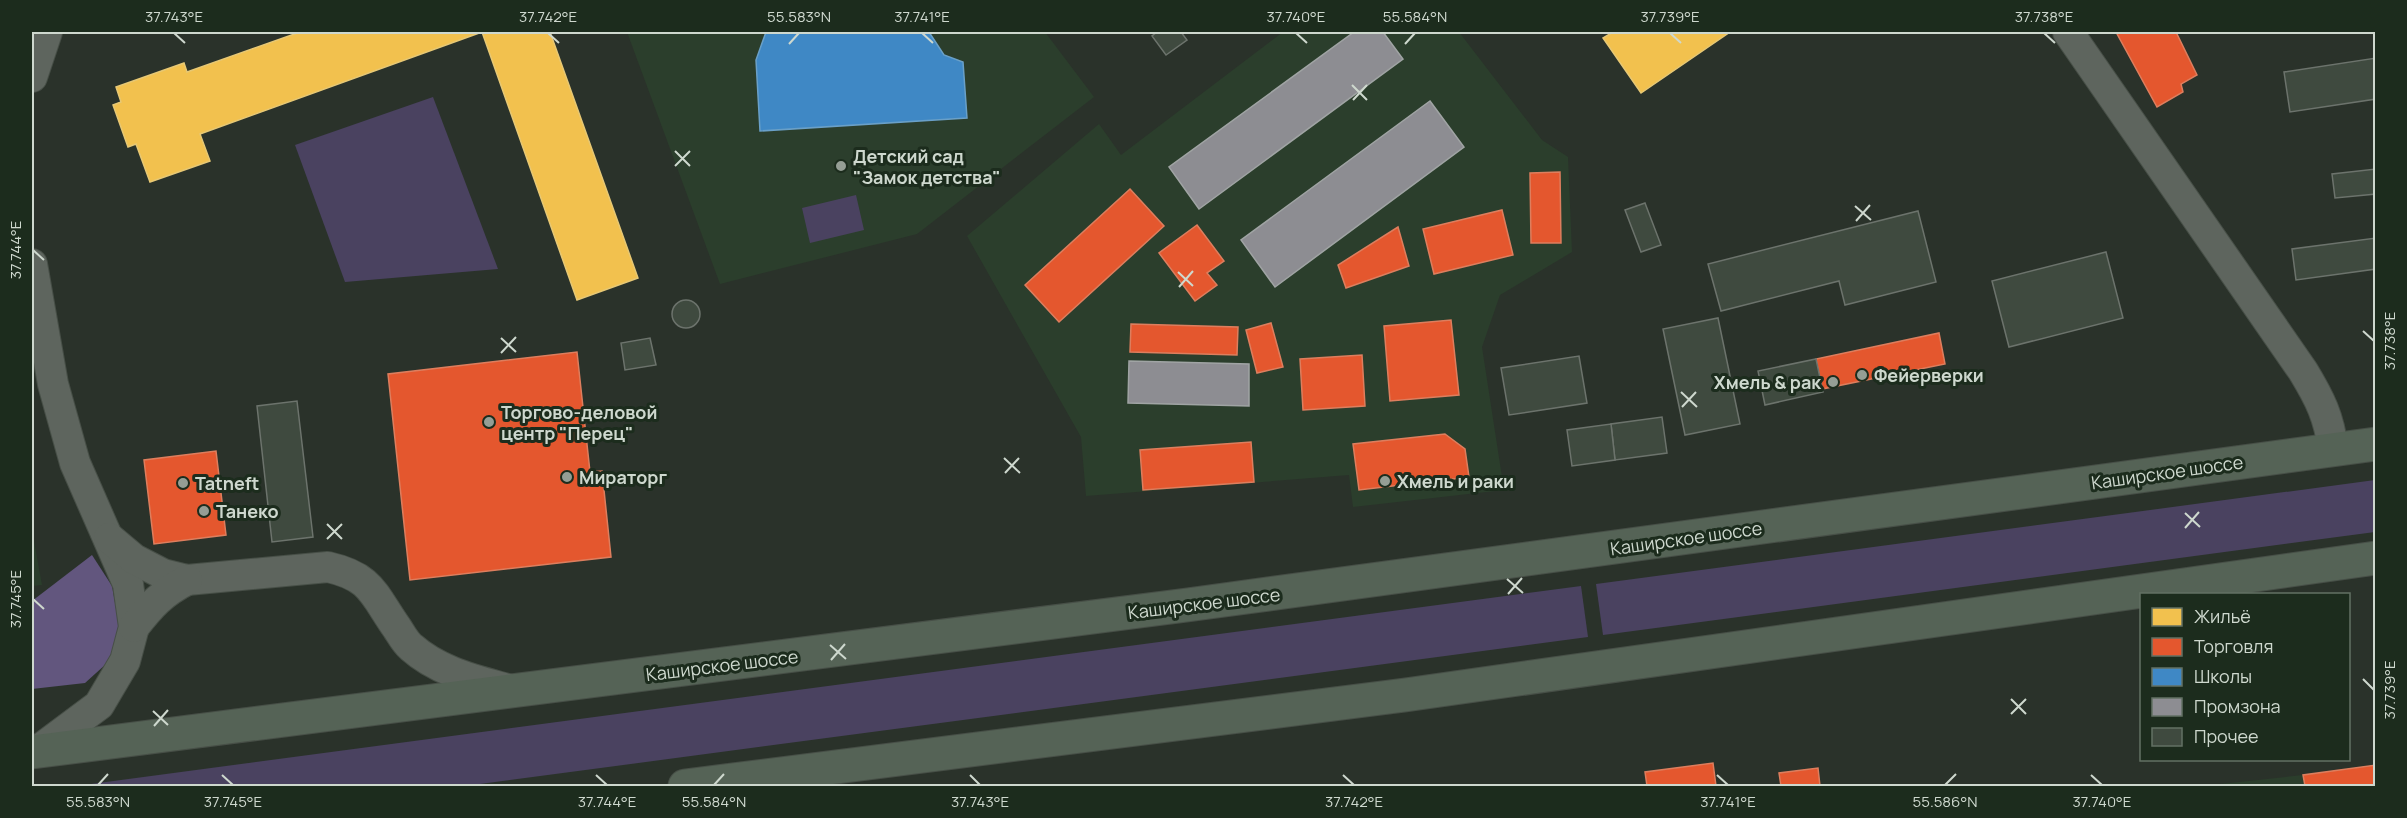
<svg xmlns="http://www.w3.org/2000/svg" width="2407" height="818" viewBox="0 0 2407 818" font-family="Manrope,sans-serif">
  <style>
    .built { fill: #2b3e2c }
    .green { fill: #4a4260 }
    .forest { fill: #62567e }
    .homes { fill: #f2c14e; stroke: #e7c874; stroke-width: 1.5 }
    .shops { fill: #e4572e; stroke: #dd7e5e; stroke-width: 1.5 }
    .schools { fill: #3f88c5; stroke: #6aa0c8; stroke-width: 1.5 }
    .industry { fill: #8d8d92; stroke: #a0a4a4; stroke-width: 1.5 }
    .building { fill: #3f4a3f; stroke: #6c736c; stroke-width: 1.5 }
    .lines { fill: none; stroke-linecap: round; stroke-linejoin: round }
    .street-casing { stroke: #474f47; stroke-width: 32 }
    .highway-casing { stroke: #474f47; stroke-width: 35 }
    .street { stroke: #5e655e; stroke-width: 30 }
    .highway { stroke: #556356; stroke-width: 33 }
    .ticks { fill: none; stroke: #ced8ce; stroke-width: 2 }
    .poi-dot { fill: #959e95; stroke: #1c2c1d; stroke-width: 2 }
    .labels { text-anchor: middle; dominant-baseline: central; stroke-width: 6; stroke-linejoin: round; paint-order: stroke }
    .poi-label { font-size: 18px; font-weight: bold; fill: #ced8ce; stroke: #1c2c1d; text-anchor: start }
    .street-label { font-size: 18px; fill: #ced8ce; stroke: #1c2c1d }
    .neatline { fill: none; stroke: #ced8ce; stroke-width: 2 }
    .ticks-label { font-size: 15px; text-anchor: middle; fill: #ced8ce }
  </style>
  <rect width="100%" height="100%" fill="#2a322a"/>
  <g class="built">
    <path d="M 627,32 L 1045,32 L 1094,97 L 917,234 L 720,284 Z"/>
    <path d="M 1283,32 L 1459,32 L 1542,140 L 1568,157 L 1572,252 L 1500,295 L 1482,347 L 1504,490 L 1353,507 L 1349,475 L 1086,496 L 1081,437 L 967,236 L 1099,124 L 1121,155 Z"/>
    <path d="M 32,530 L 42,585 L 32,586 Z"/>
    <path d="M 2375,765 L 2375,786 L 2202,786 L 2303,775 Z"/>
  </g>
  <g class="green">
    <path d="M 433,97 L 498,269 L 345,282 L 295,145 Z"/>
    <path d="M 856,195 L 864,230 L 810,243 L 802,208 Z"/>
    <path d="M 2375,480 L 2375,532 L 1603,635 L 1596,584 Z"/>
    <path d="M 1581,586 L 1588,637 L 465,786 L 76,786 Z"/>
  </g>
  <path class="forest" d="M 92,555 L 112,586 L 121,636 L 106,664 L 85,683 L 32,689 L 32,601 Z"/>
  <g class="homes">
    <path d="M 300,32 L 550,32 L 638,278 L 577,300 L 482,32 L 200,134 L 210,161 L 150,182 L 136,144 L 128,147 L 113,105 L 121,102 L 116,87 L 184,63 L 187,72 Z"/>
    <path d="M 1613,32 L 1730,32 L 1641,93 L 1603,38 Z"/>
  </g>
  <g class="shops">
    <path d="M 2116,32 L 2176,32 L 2197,75 L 2181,84 L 2183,92 L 2157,107 Z"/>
    <path d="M 1560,172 L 1561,243 L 1531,243 L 1530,173 Z"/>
    <path d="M 1130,189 L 1164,226 L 1059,322 L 1025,285 Z"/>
    <path d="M 1502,210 L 1513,255 L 1434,274 L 1423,229 Z"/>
    <path d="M 1197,225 L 1224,261 L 1207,273 L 1217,285 L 1195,301 L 1159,253 Z"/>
    <path d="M 1398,227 L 1409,266 L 1346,288 L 1338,265 Z"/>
    <path d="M 1451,320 L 1459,395 L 1390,401 L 1384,326 Z"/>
    <path d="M 1271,323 L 1283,367 L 1257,373 L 1246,330 Z"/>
    <path d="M 1131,324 L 1238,327 L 1237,355 L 1130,352 Z"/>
    <path d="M 1939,333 L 1945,364 L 1822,389 L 1816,359 Z"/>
    <path d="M 577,352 L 590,472 L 602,471 L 611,557 L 410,580 L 388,374 Z"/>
    <path d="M 1362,355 L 1365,406 L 1303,410 L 1300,359 Z"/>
    <path d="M 1445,434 L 1465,449 L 1469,477 L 1359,490 L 1353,444 Z"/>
    <path d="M 1251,442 L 1254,482 L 1143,490 L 1140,450 Z"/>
    <path d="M 216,451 L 226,535 L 154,544 L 144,460 Z"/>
    <path d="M 1713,763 L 1716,786 L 1647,786 L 1645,772 Z"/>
    <path d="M 2376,765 L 2376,786 L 2305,786 L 2303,775 Z"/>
    <path d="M 1818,768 L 1820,786 L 1781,786 L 1779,773 Z"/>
  </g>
  <path class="schools" d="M 766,32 L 929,32 L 944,55 L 963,62 L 967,118 L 760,131 L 756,60 Z"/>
  <g class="industry">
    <path d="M 1354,32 L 1383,32 L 1403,59 L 1199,209 L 1169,167 Z"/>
    <path d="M 1430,101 L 1464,147 L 1275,287 L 1241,240 Z"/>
    <path d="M 1129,361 L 1249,364 L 1249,406 L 1128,403 Z"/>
  </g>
  <g class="building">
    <path d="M 1157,32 L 1181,32 L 1187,40 L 1166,55 L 1152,36 Z"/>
    <path d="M 2376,58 L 2376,99 L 2290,112 L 2284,72 Z"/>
    <path d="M 2376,169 L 2376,194 L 2335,198 L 2332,174 Z"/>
    <path d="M 1645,203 L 1661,245 L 1641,252 L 1625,210 Z"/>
    <path d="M 1918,211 L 1936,282 L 1845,305 L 1839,281 L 1721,311 L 1708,264 Z"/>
    <path d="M 2376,238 L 2376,269 L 2296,280 L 2292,249 Z"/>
    <path d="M 2106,252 L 2123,318 L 2009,347 L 1992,281 Z"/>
    <circle cx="686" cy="314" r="14"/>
    <path d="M 1718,318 L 1740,424 L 1685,435 L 1663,329 Z"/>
    <path d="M 650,338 L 656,365 L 625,370 L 621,343 Z"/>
    <path d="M 1579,356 L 1587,403 L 1509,415 L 1501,368 Z"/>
    <path d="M 1816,359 L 1823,392 L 1765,405 L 1758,371 Z"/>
    <path d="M 297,401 L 313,537 L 272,542 L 257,406 Z"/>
    <path d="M 1662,417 L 1667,453 L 1615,460 L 1611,424 Z"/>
    <path d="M 1611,424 L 1615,460 L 1572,466 L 1567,430 Z"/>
  </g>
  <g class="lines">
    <defs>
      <g id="street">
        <path d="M 2068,32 L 2303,371 C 2320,399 2329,417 2333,449"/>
        <path d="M 32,77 L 47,32"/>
        <path d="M 32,264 L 53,384 L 75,463 L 128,584 L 134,627 L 125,661 L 99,705 L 36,752"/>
        <path d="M 109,538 L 134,559 L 163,574 L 187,580 L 328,567 C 372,577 373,594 397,628 C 401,634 405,642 411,647 C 439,672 476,680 511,690"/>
        <path d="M 134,627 C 151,605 162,593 187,580"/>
      </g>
      <g id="highway">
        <path d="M 32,752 L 1187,605 L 2376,444"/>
        <path d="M 685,786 L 1405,695 L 2376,558"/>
      </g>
    </defs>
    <use href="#street" class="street-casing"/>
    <use href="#highway" class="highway-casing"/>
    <use href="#street" class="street"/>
    <use href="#highway" class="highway"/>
  </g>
  <path class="ticks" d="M 174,33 L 185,43M 548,33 L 559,43M 922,33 L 933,43M 1296,33 L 1307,43M 1670,33 L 1681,43M 2044,33 L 2055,43M 789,44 L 799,33M 1405,44 L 1415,33M 1352,85 L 1367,100M 1353,100 L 1367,85M 675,151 L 690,166M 675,166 L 690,151M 1855,206 L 1871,220M 1856,221 L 1870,205M 33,250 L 44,260M 1178,272 L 1193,286M 1179,287 L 1193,271M 2363,331 L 2374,341M 501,338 L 516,352M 501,353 L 516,337M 1681,392 L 1697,407M 1682,407 L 1696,392M 1004,458 L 1020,473M 1005,473 L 1019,458M 2185,513 L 2200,527M 327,524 L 342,539M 2185,528 L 2199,512M 327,539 L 342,524M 1507,579 L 1523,593M 1508,594 L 1522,578M 33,599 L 44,609M 830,645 L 846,659M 831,660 L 845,644M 2363,679 L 2374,690M 2011,699 L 2026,714M 153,711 L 168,725M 2011,714 L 2026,699M 154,726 L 168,710M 222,775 L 233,785M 596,775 L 607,785M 970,775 L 980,785M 1343,775 L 1354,785M 1717,775 L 1728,785M 2091,775 L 2102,785M 98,785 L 108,774M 714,785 L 724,774M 1945,785 L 1956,774"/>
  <g class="poi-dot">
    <circle cx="841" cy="166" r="6"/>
    <circle cx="1862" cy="375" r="6"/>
    <circle cx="1833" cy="382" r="6"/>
    <circle cx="489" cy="422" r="6"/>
    <circle cx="567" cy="477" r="6"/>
    <circle cx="1385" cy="481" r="6"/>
    <circle cx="183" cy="483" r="6"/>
    <circle cx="204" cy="511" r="6"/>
  </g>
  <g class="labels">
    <g class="poi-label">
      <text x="853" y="156">Детский сад<tspan x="853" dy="21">"Замок детства"</tspan></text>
      <text x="1874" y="375">Фейерверки</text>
      <text x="1821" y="382" text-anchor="end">Хмель &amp; рак</text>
      <text x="501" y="412">Торгово-деловой<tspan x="501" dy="21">центр "Перец"</tspan></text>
      <text x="579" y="477">Мираторг</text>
      <text x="1397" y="481">Хмель и раки</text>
      <text x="195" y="483">Tatneft</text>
      <text x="216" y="511">Танеко</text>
    </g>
    <g class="street-label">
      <text transform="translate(2167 472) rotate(-8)">Каширское шоссе</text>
      <text transform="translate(1686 538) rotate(-8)">Каширское шоссе</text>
      <text transform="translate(1204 603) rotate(-7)">Каширское шоссе</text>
      <text transform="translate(722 665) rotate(-7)">Каширское шоссе</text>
    </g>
  </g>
  <rect width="2407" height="818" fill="none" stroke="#1c2c1d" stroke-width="66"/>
  <rect x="2140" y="593" width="210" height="168" fill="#1c2c1d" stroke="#637164" stroke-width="1.5"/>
  <rect x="2152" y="608" width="30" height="18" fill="#f2c14e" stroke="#637164" stroke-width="1.5"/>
  <text x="2194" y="623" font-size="18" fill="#ced8ce">Жильё</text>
  <rect x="2152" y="638" width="30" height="18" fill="#e4572e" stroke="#637164" stroke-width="1.5"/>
  <text x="2194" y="653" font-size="18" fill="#ced8ce">Торговля</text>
  <rect x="2152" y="668" width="30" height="18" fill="#3f88c5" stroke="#637164" stroke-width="1.5"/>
  <text x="2194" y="683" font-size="18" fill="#ced8ce">Школы</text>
  <rect x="2152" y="698" width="30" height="18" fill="#8d8d92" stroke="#637164" stroke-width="1.5"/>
  <text x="2194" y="713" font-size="18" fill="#ced8ce">Промзона</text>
  <rect x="2152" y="728" width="30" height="18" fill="#3f4a3f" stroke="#637164" stroke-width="1.5"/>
  <text x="2194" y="743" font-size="18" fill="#ced8ce">Прочее</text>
  <rect x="33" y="33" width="2341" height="752" class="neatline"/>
  <g class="ticks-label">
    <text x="174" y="22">37.743°E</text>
    <text x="548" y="22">37.742°E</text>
    <text x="799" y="22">55.583°N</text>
    <text x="922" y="22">37.741°E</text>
    <text x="1296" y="22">37.740°E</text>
    <text x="1415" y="22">55.584°N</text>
    <text x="1670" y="22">37.739°E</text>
    <text x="2044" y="22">37.738°E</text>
    <text transform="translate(16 250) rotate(-90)" y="5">37.744°E</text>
    <text transform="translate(2390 341) rotate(-90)" y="5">37.738°E</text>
    <text transform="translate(16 599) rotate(-90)" y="5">37.745°E</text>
    <text transform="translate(2390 690) rotate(-90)" y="5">37.739°E</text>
    <text x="98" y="807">55.583°N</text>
    <text x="233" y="807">37.745°E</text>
    <text x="607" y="807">37.744°E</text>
    <text x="714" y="807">55.584°N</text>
    <text x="980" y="807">37.743°E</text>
    <text x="1354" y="807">37.742°E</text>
    <text x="1728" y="807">37.741°E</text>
    <text x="1945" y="807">55.586°N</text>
    <text x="2102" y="807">37.740°E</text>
  </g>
</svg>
